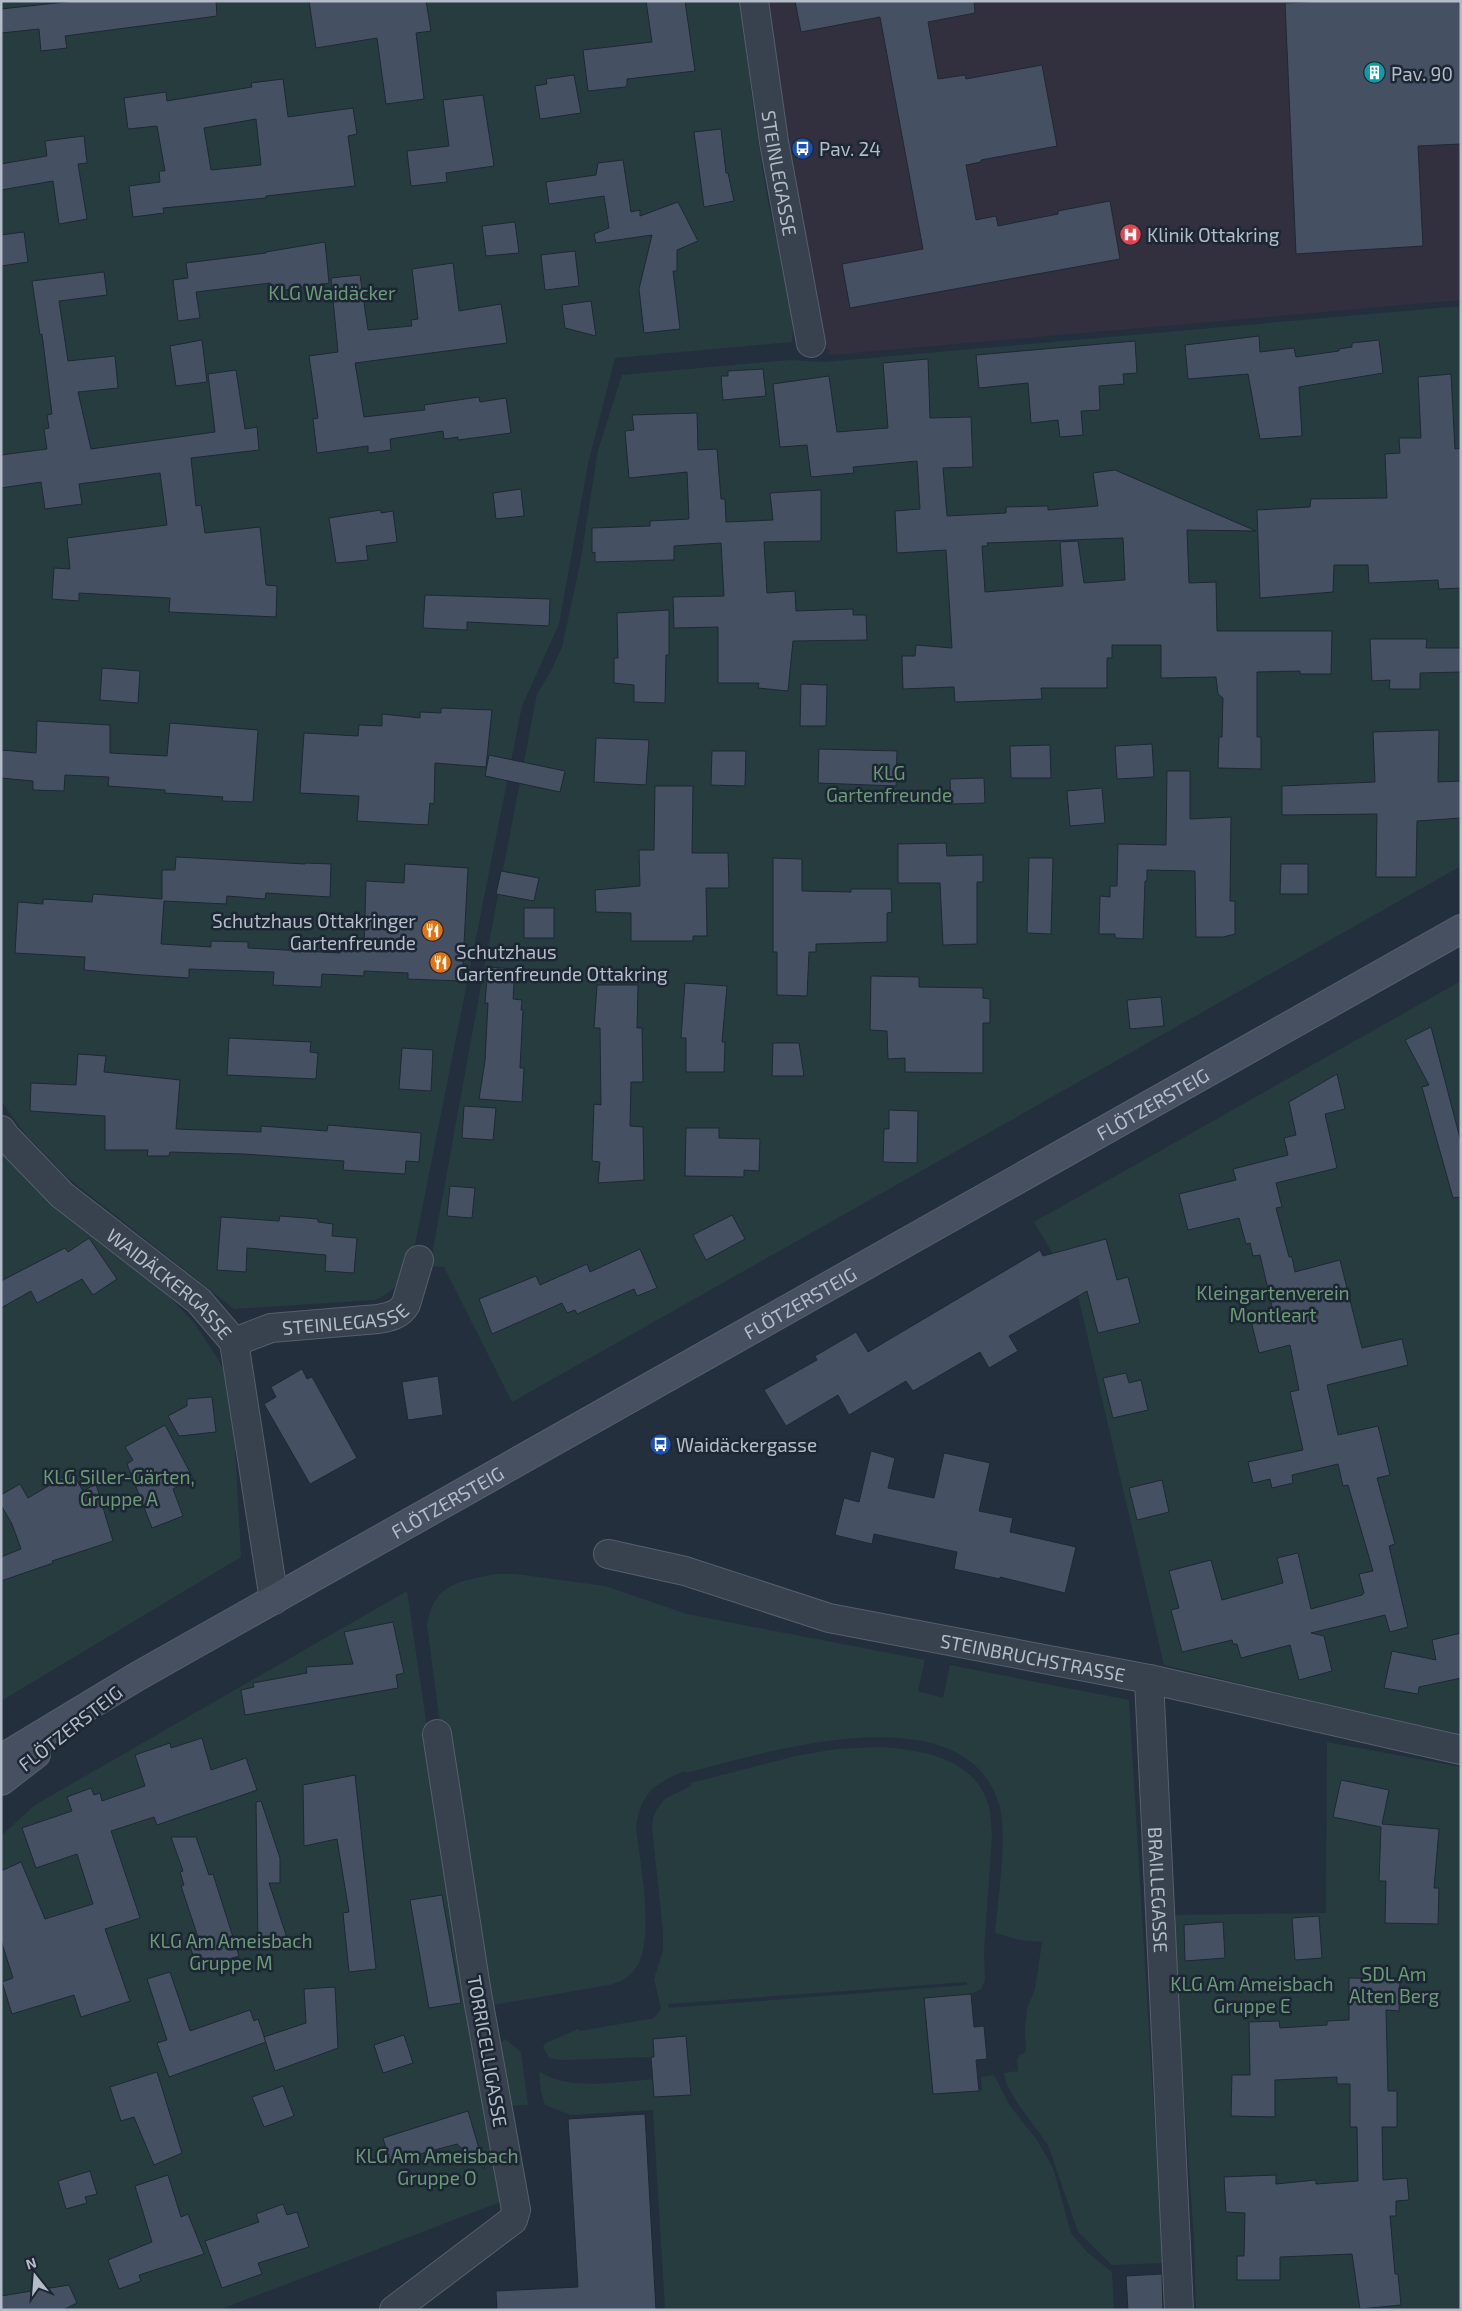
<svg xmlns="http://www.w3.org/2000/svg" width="1462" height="2311" viewBox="0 0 1462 2311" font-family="'Exo 2',sans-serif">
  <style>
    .medical { fill: #32303f }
    .green { fill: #263c3f; fill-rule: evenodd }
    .building { fill: #455162; stroke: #1f2835; fill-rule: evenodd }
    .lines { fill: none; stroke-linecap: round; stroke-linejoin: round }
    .street-casing { stroke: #565f6c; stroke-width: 30 }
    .secondary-casing { stroke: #565f6c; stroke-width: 30 }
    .street { stroke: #38414e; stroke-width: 28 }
    .secondary { stroke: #465061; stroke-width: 28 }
    .labels { text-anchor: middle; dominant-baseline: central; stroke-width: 5; stroke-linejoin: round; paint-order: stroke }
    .poi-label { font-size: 19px; fill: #b4bcc9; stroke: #1d2633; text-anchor: start }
    .street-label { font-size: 19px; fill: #b4bcc9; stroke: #1d2633 }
    .park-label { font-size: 19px; fill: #6b9a76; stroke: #1d2633 }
  </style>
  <rect width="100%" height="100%" fill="#242f3e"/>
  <path class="medical" d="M 762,1 L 1461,1 L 1461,300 L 829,355 L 820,324 Z"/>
  <g class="green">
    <path d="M 1,1 L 740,1 L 755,121 L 767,197 L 794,315 L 792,342 L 615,358 L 588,464 L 559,624 L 522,706 L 412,1260 C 404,1278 394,1292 375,1300 L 234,1309 L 68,1178 L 26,1135 L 1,1101 Z"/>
    <path d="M 1461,306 L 1461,866 L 512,1402 L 444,1267 L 430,1266 L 485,963 L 537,694 L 550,673 L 562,647 L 580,564 L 598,450 L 622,375 L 790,360 L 825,362 Z"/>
    <path d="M 1461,981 L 1461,1737 L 1164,1665 L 1078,1296 L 1034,1222 Z"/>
    <path d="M 1,1145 L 164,1291 L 195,1324 L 216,1356 L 224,1370 L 233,1412 L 241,1557 L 1,1701 Z"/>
    <path d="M 495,1574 L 516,1574 L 605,1586 L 687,1614 L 925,1660 L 918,1691 L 943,1698 L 950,1665 L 1129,1700 L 1163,2263 L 1112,2265 L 1078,2232 L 1048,2145 L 1018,2104 L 1007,2085 L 1004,2073 L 1018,2071 L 1017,2060 L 1019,2055 L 1026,2052 L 1025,2030 L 1027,2009 L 1035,1989 L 1042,1942 L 1020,1940 L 995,1933 C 998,1899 1008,1835 999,1804 C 964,1690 766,1752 686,1773 L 685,1771 C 653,1784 641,1793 636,1828 C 640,1862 657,1947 633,1972 C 626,1980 618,1982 609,1985 L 493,2005 L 443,1746 L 427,1625 C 434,1583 458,1582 495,1574 Z"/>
    <path d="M 407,1591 L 479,2083 L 503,2201 L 219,2310 L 1,2310 L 1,1836 L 35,1805 Z"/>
    <path d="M 1327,1742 L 1461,1767 L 1461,2310 L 1196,2310 L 1194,2241 L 1172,1915 L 1326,1913 Z"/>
    <path d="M 881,1747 C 922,1750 973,1758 988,1803 C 991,1813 991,1824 992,1834 L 984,1952 L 985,1980 L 981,1989 L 971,1994 L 924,1998 L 933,2094 L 982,2090 L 981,2077 L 994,2075 L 1010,2106 L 1037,2140 L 1053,2168 L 1071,2233 L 1087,2252 L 1112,2272 L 1114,2310 L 665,2310 L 653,2110 L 570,2115 L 545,2105 L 541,2092 L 539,2071 C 567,2092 623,2081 656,2079 L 658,2097 L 691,2094 L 686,2036 L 653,2039 L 654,2057 L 651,2057 L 560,2060 L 549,2058 L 543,2047 L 546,2043 L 578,2029 L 580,2031 L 654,2018 L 661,2009 L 654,1979 L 663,1951 L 663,1931 L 652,1828 L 653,1818 L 657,1809 L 665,1799 L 691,1786 L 690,1783 L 796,1756 L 836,1749 ZM 967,1982 L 967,1985 L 669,2008 L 668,2004 Z"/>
    <path d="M 505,2039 L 521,2052 L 528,2105 L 509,2106 L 498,2045 Z"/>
  </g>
  <g class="building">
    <path d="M 75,1 L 216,1 L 217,16 L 65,36 L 67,48 L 41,51 L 39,29 L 1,33 L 1,9 Z"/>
    <path d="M 309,1 L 426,1 L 431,31 L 416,33 L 424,99 L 386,104 L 377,38 L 316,48 Z"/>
    <path d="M 646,1 L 685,1 L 695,71 L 627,79 L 627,85 L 625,87 L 588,91 L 583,50 L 652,42 Z"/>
    <path d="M 795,1 L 974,1 L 975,13 L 928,22 L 938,79 L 965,75 L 966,79 L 1042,65 L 1057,146 L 981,160 L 981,162 L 966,165 L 976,220 L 996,216 L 998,226 L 1058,214 L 1058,211 L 1110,201 L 1120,259 L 850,308 L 842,264 L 923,249 L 880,17 L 801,32 Z"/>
    <path d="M 1324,1 L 1461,1 L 1461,144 L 1418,146 L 1423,246 L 1296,254 L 1285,3 Z"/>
    <path d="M 574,75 L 581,113 L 540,119 L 535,86 L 547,84 L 546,79 Z"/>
    <path d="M 283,79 L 288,117 L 353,108 L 357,134 L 348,136 L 355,186 L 266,196 L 266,198 L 163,208 L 164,213 L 133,217 L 129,186 L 160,182 L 159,171 L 165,171 L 157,126 L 128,129 L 124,98 L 166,92 L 167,101 L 252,87 L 251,83 ZM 256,119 L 261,165 L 211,170 L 204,128 Z"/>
    <path d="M 483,95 L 494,166 L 446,173 L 447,182 L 411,186 L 407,151 L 449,146 L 443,100 Z"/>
    <path d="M 721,129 L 726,173 L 728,173 L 734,201 L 704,207 L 694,132 Z"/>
    <path d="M 84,136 L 87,163 L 78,164 L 87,219 L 59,224 L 53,181 L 1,190 L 1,164 L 47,156 L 45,141 Z"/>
    <path d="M 623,160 L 631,212 L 640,210 L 640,216 L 678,202 L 698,241 L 677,250 L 677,271 L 673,271 L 680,329 L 644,333 L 639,289 L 652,235 L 596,243 L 594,234 L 609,228 L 604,196 L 549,204 L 546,182 L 596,175 L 598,163 Z"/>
    <path d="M 515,222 L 519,253 L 486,256 L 482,226 Z"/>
    <path d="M 24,232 L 28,262 L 1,266 L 1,235 Z"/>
    <path d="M 325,242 L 329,283 L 272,292 L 270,283 L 196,292 L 200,318 L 178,321 L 173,280 L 188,278 L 186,263 L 266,253 L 266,252 Z"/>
    <path d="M 575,251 L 579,286 L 545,290 L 541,255 Z"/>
    <path d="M 453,263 L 459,311 L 501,304 L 507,343 L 355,363 L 364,417 L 425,410 L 424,405 L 479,397 L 480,402 L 506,398 L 511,433 L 458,440 L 458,437 L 444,439 L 443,431 L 390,439 L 391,450 L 368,453 L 368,446 L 317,453 L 313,419 L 318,418 L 309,356 L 338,352 L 331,278 L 360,275 L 368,330 L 412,326 L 411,320 L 418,319 L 412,269 Z"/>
    <path d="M 104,272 L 107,295 L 59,301 L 68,361 L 115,356 L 118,388 L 78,392 L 91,449 L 215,432 L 208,374 L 236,370 L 245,429 L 257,427 L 259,450 L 191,458 L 196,506 L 201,505 L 205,533 L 260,527 L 266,585 L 277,586 L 276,617 L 169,612 L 170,598 L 79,593 L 79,601 L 52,599 L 54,568 L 70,569 L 67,538 L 167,525 L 160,473 L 79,484 L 82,504 L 45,509 L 41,482 L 1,488 L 1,455 L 47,449 L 44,429 L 49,428 L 47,415 L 52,414 L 42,334 L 40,335 L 32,281 Z"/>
    <path d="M 591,301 L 596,336 L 565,328 L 562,305 Z"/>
    <path d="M 1259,336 L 1260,352 L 1294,348 L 1296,357 L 1339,351 L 1339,349 L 1352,347 L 1352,343 L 1379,340 L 1383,373 L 1299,387 L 1302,436 L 1260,439 L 1248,374 L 1188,379 L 1185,345 Z"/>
    <path d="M 202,340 L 207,382 L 176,386 L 170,346 Z"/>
    <path d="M 1135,341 L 1137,373 L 1123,374 L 1124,384 L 1099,386 L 1100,410 L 1081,411 L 1083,435 L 1060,437 L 1058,420 L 1031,423 L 1028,383 L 979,388 L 976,355 Z"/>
    <path d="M 928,359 L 930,418 L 971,417 L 973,467 L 943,468 L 947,516 L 1006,513 L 1006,507 L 1048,506 L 1048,510 L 1098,506 L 1093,473 L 1115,470 L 1256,531 L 1187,530 L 1189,583 L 1216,582 L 1217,631 L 1332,631 L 1331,674 L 1300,674 L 1300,671 L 1257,672 L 1257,737 L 1261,737 L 1261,769 L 1218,768 L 1219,737 L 1222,737 L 1223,698 L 1218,694 L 1216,677 L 1161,678 L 1161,645 L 1112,645 L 1112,658 L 1107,658 L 1107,688 L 1041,688 L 1042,699 L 955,702 L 954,687 L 903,689 L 902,656 L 915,656 L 916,645 L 952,648 L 946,550 L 897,553 L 895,511 L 920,509 L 917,461 L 853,467 L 854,473 L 811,477 L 807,445 L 780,447 L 773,384 L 829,376 L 837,432 L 888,428 L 883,363 ZM 1123,538 L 1125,580 L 1084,583 L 1078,541 L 1060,542 L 1063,586 L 985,592 L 982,546 L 988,546 L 987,543 Z"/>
    <path d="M 763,369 L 766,396 L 723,400 L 721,376 L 728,376 L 728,371 Z"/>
    <path d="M 1451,374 L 1455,449 L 1461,448 L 1461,588 L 1439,589 L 1438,580 L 1369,583 L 1368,565 L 1334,565 L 1333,592 L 1260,598 L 1257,510 L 1310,507 L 1311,499 L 1387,498 L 1385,454 L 1400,453 L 1399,438 L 1421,438 L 1418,377 Z"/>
    <path d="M 697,413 L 698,450 L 717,449 L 721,499 L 725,499 L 726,522 L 773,520 L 770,493 L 821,490 L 821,541 L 764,542 L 767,593 L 795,591 L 796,611 L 853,609 L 853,615 L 866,615 L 867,640 L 793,641 L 788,691 L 758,688 L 759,683 L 718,683 L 718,627 L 674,628 L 673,597 L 724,596 L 721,543 L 674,546 L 674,560 L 595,562 L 595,552 L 592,553 L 592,528 L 650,526 L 650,521 L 689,519 L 687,472 L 629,478 L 625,431 L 634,430 L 632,415 Z"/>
    <path d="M 521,489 L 524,516 L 496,519 L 493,493 Z"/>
    <path d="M 381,510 L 381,513 L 393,511 L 397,542 L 366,546 L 368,560 L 336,563 L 329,518 Z"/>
    <path d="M 425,595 L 550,599 L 549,626 L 467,622 L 467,630 L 423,628 Z"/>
    <path d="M 669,610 L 669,655 L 666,655 L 665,703 L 634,702 L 634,685 L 614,683 L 614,658 L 618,658 L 617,613 Z"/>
    <path d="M 1370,639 L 1427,639 L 1426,648 L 1461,648 L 1461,672 L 1420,673 L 1420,689 L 1389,689 L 1390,680 L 1372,681 Z"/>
    <path d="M 102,668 L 140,671 L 138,703 L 100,700 Z"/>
    <path d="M 801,684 L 827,685 L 826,726 L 800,726 Z"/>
    <path d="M 441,708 L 492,710 L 486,767 L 435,763 L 434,804 L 430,803 L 428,825 L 357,821 L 359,796 L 300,793 L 304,733 L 358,736 L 359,725 L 382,726 L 382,714 L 420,718 L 420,712 L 441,713 Z"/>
    <path d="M 37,721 L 110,725 L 110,753 L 167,756 L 170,723 L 258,730 L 253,802 L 222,801 L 223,797 L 165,793 L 165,790 L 108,786 L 109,777 L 65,775 L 64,791 L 33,790 L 33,781 L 1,778 L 1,750 L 36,753 Z"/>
    <path d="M 1439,730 L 1438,782 L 1461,781 L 1461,818 L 1417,821 L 1416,877 L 1376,877 L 1377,814 L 1282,815 L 1282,786 L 1375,782 L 1373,732 Z"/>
    <path d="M 596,738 L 649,740 L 646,785 L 594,782 Z"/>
    <path d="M 1152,744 L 1154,777 L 1117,779 L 1115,746 Z"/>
    <path d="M 1050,745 L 1051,778 L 1011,778 L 1010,746 Z"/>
    <path d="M 819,749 L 897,751 L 896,786 L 818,783 Z"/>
    <path d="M 712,751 L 746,751 L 745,786 L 711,785 Z"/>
    <path d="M 489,755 L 565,771 L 560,792 L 485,776 Z"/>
    <path d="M 1167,771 L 1190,771 L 1190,819 L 1231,817 L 1230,901 L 1235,901 L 1235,934 L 1223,937 L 1196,937 L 1195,871 L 1147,870 L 1147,881 L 1145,881 L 1143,939 L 1115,938 L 1115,934 L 1099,934 L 1100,896 L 1110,897 L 1110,886 L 1117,886 L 1118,844 L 1166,845 Z"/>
    <path d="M 984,778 L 985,803 L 951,804 L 950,779 Z"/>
    <path d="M 655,786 L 693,786 L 692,853 L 728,853 L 729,888 L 706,888 L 707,936 L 693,936 L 693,941 L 631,941 L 631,913 L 596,912 L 595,890 L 640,886 L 639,850 L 654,850 Z"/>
    <path d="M 1102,788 L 1105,823 L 1070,826 L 1067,791 Z"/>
    <path d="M 946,843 L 947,856 L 983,855 L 983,882 L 977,882 L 977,944 L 943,945 L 940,883 L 898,883 L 898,844 Z"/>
    <path d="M 176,857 L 305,864 L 305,863 L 331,864 L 330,897 L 266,893 L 265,899 L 227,896 L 226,904 L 164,901 L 161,944 L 211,947 L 211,941 L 248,942 L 248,948 L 340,953 L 340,950 L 364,951 L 366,881 L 404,883 L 405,864 L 468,868 L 462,981 L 408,979 L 408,973 L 364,971 L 364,976 L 322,974 L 321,987 L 273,985 L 274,972 L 189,969 L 189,978 L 142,975 L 84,970 L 85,957 L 15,953 L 18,902 L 43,904 L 43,899 L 92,902 L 93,894 L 162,899 L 162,870 L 175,870 Z"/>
    <path d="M 773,858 L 802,859 L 802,891 L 851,892 L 851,889 L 891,889 L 892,912 L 887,913 L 887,942 L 816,944 L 816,952 L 809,952 L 807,996 L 777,995 L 777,952 L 773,952 Z"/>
    <path d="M 1029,858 L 1053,858 L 1051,934 L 1027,933 Z"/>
    <path d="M 1281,864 L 1308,864 L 1308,894 L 1280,894 Z"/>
    <path d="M 501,871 L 539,878 L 534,901 L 496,894 Z"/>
    <rect x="524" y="908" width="30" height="30"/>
    <path d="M 488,967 L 515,969 L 513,999 L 522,1000 L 521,1010 L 523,1010 L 520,1068 L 524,1068 L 522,1102 L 479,1099 L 485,1061 L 488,1003 L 485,1003 Z"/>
    <path d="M 871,976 L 919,977 L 919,987 L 983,988 L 983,998 L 990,999 L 990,1023 L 983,1023 L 983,1073 L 905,1072 L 905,1058 L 888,1059 L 887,1031 L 870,1030 Z"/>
    <path d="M 685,983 L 727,986 L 722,1042 L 725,1042 L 724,1072 L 686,1072 L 686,1038 L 681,1038 Z"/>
    <path d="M 597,985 L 638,985 L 637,1028 L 642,1028 L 643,1082 L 631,1082 L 630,1126 L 643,1127 L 644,1180 L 598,1183 L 600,1162 L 592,1161 L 594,1104 L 601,1105 L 600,1028 L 594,1028 Z"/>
    <path d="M 1161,997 L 1164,1026 L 1130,1029 L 1127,1000 Z"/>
    <path d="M 1431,1027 L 1461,1142 L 1461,1197 L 1453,1198 L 1422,1087 L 1429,1085 L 1405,1040 Z"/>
    <path d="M 229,1038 L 311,1042 L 310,1052 L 318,1053 L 316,1079 L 227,1075 Z"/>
    <path d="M 773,1043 L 799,1043 L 804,1076 L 772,1076 Z"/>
    <path d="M 402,1048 L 433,1050 L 431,1091 L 399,1089 Z"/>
    <path d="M 78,1054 L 106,1056 L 104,1072 L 180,1080 L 176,1129 L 261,1132 L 261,1126 L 327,1131 L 328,1125 L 421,1133 L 419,1162 L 406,1161 L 405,1174 L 343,1170 L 344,1161 L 244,1154 L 170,1152 L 169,1156 L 147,1156 L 148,1150 L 105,1150 L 105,1116 L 30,1111 L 31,1083 L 76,1085 Z"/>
    <path d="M 1337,1074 L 1345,1109 L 1325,1114 L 1337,1168 L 1276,1183 L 1282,1207 L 1276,1208 L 1289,1257 L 1292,1257 L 1295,1272 L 1340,1260 L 1362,1348 L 1402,1339 L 1408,1365 L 1327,1385 L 1338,1435 L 1378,1426 L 1390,1475 L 1377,1478 L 1395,1544 L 1389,1546 L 1408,1627 L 1390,1632 L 1385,1615 L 1311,1633 L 1324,1636 L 1332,1671 L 1299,1680 L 1290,1645 L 1241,1658 L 1237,1644 L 1233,1644 L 1232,1640 L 1182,1652 L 1171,1610 L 1179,1608 L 1169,1571 L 1211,1560 L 1222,1600 L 1283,1583 L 1277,1558 L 1298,1553 L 1311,1609 L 1362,1595 L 1364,1593 L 1359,1574 L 1373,1571 L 1348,1485 L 1343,1486 L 1338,1464 L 1292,1475 L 1293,1483 L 1272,1488 L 1270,1479 L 1253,1483 L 1248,1462 L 1303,1450 L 1290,1392 L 1299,1390 L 1290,1345 L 1259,1353 L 1251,1321 L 1274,1315 L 1260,1255 L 1253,1256 L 1250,1243 L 1246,1244 L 1239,1218 L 1188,1230 L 1179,1194 L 1236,1180 L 1233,1169 L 1288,1155 L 1284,1138 L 1296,1135 L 1289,1102 Z"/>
    <path d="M 464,1106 L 496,1108 L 493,1140 L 462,1138 Z"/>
    <path d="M 889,1110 L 918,1111 L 917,1163 L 883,1162 L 884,1129 L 889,1129 Z"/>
    <path d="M 686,1128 L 719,1128 L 719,1138 L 760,1139 L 759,1171 L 744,1170 L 744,1177 L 685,1176 Z"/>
    <path d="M 450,1186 L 475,1188 L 472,1218 L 447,1216 Z"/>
    <path d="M 732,1215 L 745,1239 L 706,1260 L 693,1235 Z"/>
    <path d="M 280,1216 L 318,1219 L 318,1222 L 333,1224 L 332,1236 L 357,1238 L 354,1273 L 325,1271 L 326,1255 L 247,1248 L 246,1272 L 217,1270 L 221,1217 L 279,1221 Z"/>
    <path d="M 89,1238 L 117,1279 L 93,1295 L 82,1279 L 37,1303 L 31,1291 L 1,1308 L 1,1281 L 65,1248 L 68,1252 Z"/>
    <path d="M 1106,1239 L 1117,1280 L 1128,1277 L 1140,1323 L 1098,1333 L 1087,1291 L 1009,1336 L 1018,1351 L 989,1368 L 980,1352 L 913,1391 L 906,1381 L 849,1415 L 838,1395 L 786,1426 L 764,1390 L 817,1360 L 815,1356 L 856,1332 L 868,1352 L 1040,1250 L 1043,1256 Z"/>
    <path d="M 640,1249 L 657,1288 L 637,1296 L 634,1289 L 577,1314 L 575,1310 L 567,1313 L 562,1303 L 492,1334 L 479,1299 L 536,1276 L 540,1285 L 587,1264 L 590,1272 Z"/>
    <path d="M 302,1369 L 307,1379 L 312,1377 L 357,1458 L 310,1484 L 264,1404 L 276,1397 L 271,1387 Z"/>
    <path d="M 1126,1373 L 1129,1383 L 1141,1380 L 1148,1410 L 1113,1418 L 1103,1378 Z"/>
    <path d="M 438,1376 L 443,1415 L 408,1420 L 402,1382 Z"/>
    <path d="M 212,1397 L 216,1432 L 179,1436 L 168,1416 L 187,1406 L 187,1399 Z"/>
    <path d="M 165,1425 L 193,1478 L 173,1489 L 183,1516 L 152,1528 L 127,1464 L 133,1460 L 125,1447 Z"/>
    <path d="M 871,1451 L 895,1458 L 888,1488 L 934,1498 L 944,1453 L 990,1463 L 979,1511 L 1013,1518 L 1010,1532 L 1076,1547 L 1065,1593 L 1000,1577 L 1000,1579 L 954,1569 L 957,1552 L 874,1534 L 872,1544 L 835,1535 L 844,1498 L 859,1502 Z"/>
    <path d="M 72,1472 L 83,1491 L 96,1484 L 113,1541 L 52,1561 L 53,1563 L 1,1581 L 1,1557 L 21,1549 L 12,1524 L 1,1505 L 1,1495 L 20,1484 L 28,1498 Z"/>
    <path d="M 1162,1480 L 1169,1512 L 1137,1520 L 1129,1488 Z"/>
    <path d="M 393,1622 L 404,1673 L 396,1675 L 398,1688 L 245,1715 L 241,1690 L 254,1687 L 253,1683 L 307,1673 L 306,1667 L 353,1664 L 344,1632 Z"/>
    <path d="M 1461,1633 L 1461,1678 L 1419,1687 L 1418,1694 L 1384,1688 L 1392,1651 L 1436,1660 L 1432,1640 Z"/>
    <path d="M 202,1738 L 211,1770 L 246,1758 L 257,1790 L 157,1825 L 154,1817 L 111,1831 L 140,1918 L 105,1929 L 130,2001 L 81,2017 L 74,1995 L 12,2014 L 2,1982 L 13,1978 L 1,1940 L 1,1871 L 21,1862 L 45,1919 L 93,1904 L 77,1854 L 36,1868 L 22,1828 L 72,1811 L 67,1797 L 91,1788 L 94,1795 L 100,1793 L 102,1801 L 145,1786 L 135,1755 L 170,1743 L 171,1748 Z"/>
    <path d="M 355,1775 L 376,1969 L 349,1972 L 343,1913 L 349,1912 L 337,1839 L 304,1846 L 303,1785 Z"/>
    <path d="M 1341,1780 L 1389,1790 L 1382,1824 L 1439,1829 L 1434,1888 L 1439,1888 L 1438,1924 L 1385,1923 L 1386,1881 L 1379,1881 L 1381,1827 L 1333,1817 Z"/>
    <path d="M 261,1801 L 280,1858 L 280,1883 L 269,1883 L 287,1938 L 258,1948 L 256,1802 Z"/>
    <path d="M 171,1837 L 196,1837 L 209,1875 L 213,1874 L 239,1956 L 215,1964 L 213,1958 L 196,1964 L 188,1940 L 198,1937 L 181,1886 L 184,1885 L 180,1872 L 183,1871 Z"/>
    <path d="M 442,1895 L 461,2003 L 429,2008 L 410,1900 Z"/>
    <path d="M 1319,1916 L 1322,1958 L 1295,1960 L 1292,1918 Z"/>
    <path d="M 1223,1922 L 1225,1958 L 1185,1961 L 1184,1925 Z"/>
    <path d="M 170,1972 L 190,2031 L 250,2010 L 254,2021 L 258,2019 L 266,2042 L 169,2077 L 157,2043 L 167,2040 L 147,1979 Z"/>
    <path d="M 1349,1978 L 1400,1979 L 1399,2011 L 1386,2010 L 1388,2091 L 1397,2091 L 1397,2127 L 1382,2127 L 1383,2180 L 1407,2178 L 1409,2200 L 1396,2201 L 1396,2216 L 1390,2216 L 1395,2274 L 1398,2274 L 1401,2305 L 1360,2309 L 1352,2254 L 1280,2257 L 1280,2280 L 1237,2280 L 1237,2256 L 1244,2256 L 1245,2213 L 1226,2212 L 1224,2177 L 1276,2175 L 1276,2184 L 1316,2180 L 1316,2184 L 1358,2181 L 1357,2127 L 1350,2127 L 1350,2084 L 1337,2084 L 1337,2077 L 1275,2080 L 1275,2117 L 1231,2116 L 1232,2075 L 1250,2075 L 1249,2022 L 1279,2021 L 1280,2028 L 1327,2025 L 1327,2021 L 1349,2020 Z"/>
    <path d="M 335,1987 L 338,2048 L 275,2071 L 264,2037 L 306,2023 L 304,1989 Z"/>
    <path d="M 971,1994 L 974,2027 L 984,2026 L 987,2059 L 976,2060 L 979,2091 L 933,2094 L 924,1998 Z"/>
    <path d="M 404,2035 L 413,2063 L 383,2073 L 374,2045 Z"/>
    <path d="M 686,2036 L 691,2095 L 654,2097 L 651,2057 L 654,2057 L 653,2039 Z"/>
    <path d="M 157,2072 L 182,2153 L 154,2165 L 134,2117 L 121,2121 L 110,2087 Z"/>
    <path d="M 283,2086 L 294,2116 L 264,2127 L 252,2097 Z"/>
    <path d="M 468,2111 L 485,2169 L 457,2144 L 390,2162 L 383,2138 Z"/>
    <path d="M 645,2114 L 656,2310 L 497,2310 L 496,2291 L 578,2287 L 568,2119 Z"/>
    <path d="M 90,2171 L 97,2194 L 85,2197 L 87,2203 L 66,2209 L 58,2181 Z"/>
    <path d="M 168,2175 L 181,2217 L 188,2214 L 204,2254 L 139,2275 L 141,2281 L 119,2289 L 108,2260 L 152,2242 L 135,2186 Z"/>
    <path d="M 283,2204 L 287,2215 L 297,2212 L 309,2247 L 258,2263 L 262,2274 L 222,2288 L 205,2241 L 259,2222 L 256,2214 Z"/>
    <path d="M 1162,2274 L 1163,2310 L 1128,2310 L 1126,2276 Z"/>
    <path d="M 69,2285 L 77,2303 L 63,2310 L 1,2310 L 1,2296 Z"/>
  </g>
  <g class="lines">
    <defs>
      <g id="street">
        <path id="s1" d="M 754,1 L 774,142 L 811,343"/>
        <path id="s2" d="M 1,1130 L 6,1137 L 62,1195 L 199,1301 L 234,1342 L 274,1600"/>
        <path id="s3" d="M 234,1342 L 271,1328 L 378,1319 C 389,1317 400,1315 406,1304 L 419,1260"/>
        <path id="s4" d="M 608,1554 L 685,1571 L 829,1618 L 1149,1679 L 1461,1750"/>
        <path id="s5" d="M 1149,1679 L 1179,2310"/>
        <path d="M 394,2310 L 513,2220 L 516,2210 L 476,1988 L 437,1734"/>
      </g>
      <g id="secondary">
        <path id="s6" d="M 1,1759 L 138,1676 L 1461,929"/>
        <path d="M 1,1781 L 36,1754"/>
      </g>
    </defs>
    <use href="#street" class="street-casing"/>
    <use href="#secondary" class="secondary-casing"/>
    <use href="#street" class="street"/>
    <use href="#secondary" class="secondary"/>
  </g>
  <defs>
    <symbol id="building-disc" viewBox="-11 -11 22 22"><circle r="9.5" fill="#0f9aa8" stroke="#1d2633"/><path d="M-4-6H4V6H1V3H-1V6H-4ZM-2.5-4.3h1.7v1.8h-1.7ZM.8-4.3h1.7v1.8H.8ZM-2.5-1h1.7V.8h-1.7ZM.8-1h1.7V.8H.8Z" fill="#fff"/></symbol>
    <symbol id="bus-disc" viewBox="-11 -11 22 22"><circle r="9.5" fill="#1a4fb4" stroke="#1d2633"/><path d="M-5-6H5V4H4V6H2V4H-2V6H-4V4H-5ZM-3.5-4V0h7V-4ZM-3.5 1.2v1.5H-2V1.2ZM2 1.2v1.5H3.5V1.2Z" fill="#fff"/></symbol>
    <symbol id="hospital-disc" viewBox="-11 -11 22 22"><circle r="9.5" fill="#e0444e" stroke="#1d2633"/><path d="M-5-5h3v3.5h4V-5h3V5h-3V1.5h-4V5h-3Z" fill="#fff"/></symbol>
    <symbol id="restaurant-disc" viewBox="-11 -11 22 22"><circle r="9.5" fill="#e8710a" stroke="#1d2633"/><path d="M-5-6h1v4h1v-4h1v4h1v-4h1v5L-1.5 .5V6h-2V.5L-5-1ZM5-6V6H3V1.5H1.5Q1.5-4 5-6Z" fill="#fff"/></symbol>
  </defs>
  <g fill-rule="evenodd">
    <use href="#building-disc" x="1362" y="60" width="25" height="25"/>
    <use href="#bus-disc" x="790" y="136" width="25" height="25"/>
    <use href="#hospital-disc" x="1118" y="222" width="25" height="25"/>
    <use href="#restaurant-disc" x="420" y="918" width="25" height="25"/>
    <use href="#restaurant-disc" x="428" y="950" width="25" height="25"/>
    <use href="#bus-disc" x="648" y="1432" width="25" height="25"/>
  </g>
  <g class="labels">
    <g class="poi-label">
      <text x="1391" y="73">Pav. 90</text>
      <text x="819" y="148">Pav. 24</text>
      <text x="1147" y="234">Klinik Ottakring</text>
      <text x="416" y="920" text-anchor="end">Schutzhaus Ottakringer<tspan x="416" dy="22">Gartenfreunde</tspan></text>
      <text x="456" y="951">Schutzhaus<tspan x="456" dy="22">Gartenfreunde Ottakring</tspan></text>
      <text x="676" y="1444">Waidäckergasse</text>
    </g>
    <g class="street-label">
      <text stroke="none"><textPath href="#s1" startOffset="174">STEINLEGASSE</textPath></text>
      <text stroke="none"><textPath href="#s6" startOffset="1325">FLÖTZERSTEIG</textPath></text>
      <text stroke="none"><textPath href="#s2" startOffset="229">WAIDÄCKERGASSE</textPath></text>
      <text stroke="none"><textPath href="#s6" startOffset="920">FLÖTZERSTEIG</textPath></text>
      <text stroke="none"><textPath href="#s3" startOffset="114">STEINLEGASSE</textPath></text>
      <text stroke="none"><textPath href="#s6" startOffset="515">FLÖTZERSTEIG</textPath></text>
      <text stroke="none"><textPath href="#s4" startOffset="438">STEINBRUCHSTRASSE</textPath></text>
      <text transform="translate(70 1728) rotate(-38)">FLÖTZERSTEIG</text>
      <text stroke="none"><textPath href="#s5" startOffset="211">BRAILLEGASSE</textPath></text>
      <text transform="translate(488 2051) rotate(80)">TORRICELLIGASSE</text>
    </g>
    <g class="park-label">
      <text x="332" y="292">KLG Waidäcker</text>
      <text x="889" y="772">KLG<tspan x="889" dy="22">Gartenfreunde</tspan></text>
      <text x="1273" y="1292">Kleingartenverein<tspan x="1273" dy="22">Montleart</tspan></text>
      <text x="119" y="1476">KLG Siller-Gärten,<tspan x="119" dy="22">Gruppe A</tspan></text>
      <text x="231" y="1940">KLG Am Ameisbach<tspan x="231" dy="22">Gruppe M</tspan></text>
      <text x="1394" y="1973">SDL Am<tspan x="1394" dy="22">Alten Berg</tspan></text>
      <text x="1252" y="1983">KLG Am Ameisbach<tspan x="1252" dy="22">Gruppe E</tspan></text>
      <text x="437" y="2155">KLG Am Ameisbach<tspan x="437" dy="22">Gruppe O</tspan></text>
    </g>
  </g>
  <rect width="1462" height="2311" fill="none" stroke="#b4bcc9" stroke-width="5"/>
  <g transform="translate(35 2276) rotate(343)" stroke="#1d2633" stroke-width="4" paint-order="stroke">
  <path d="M0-4L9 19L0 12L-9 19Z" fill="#b4bcc9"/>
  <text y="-8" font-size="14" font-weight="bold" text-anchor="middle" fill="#b4bcc9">N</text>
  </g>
</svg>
